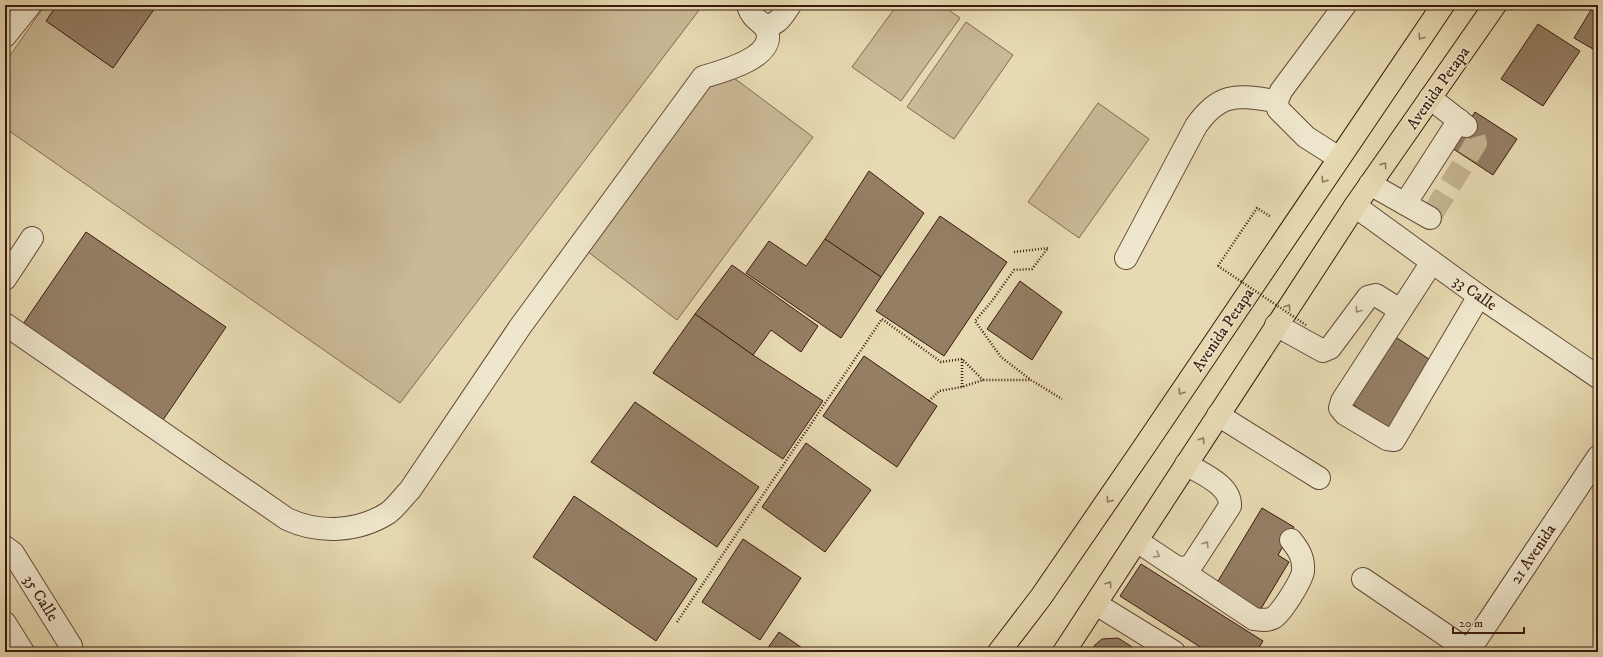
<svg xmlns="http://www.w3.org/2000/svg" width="1603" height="657" viewBox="0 0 1603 657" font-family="'IM FELL DW Pica',serif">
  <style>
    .green { fill: #cab996; stroke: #826a52 }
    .building { fill: #947e64; stroke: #3a1a0f }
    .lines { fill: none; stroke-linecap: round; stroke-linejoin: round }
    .minor-tunnel { stroke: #c4b491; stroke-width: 22; stroke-dasharray: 22 11; stroke-linecap: butt }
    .minor-casing { stroke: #654a38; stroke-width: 24 }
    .major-casing { stroke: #3a1a0f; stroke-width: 24 }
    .path { stroke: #3a1a0f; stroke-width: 2.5; stroke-dasharray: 1 2; stroke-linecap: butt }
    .minor { stroke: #efe7cd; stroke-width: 22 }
    .major { stroke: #e7dab2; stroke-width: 22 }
    .path-bridge { stroke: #3a1a0f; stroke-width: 2.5; stroke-dasharray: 1 2; stroke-linecap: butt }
    .oneway { stroke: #907a60 }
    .oneway2 { stroke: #9e8b78 }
    .labels { text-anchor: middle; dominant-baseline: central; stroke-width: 3; stroke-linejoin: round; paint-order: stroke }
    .street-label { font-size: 16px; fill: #3a1a0f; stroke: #efe7cd }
  </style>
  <rect width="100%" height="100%" fill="#e7dab2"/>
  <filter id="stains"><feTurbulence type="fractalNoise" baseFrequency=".005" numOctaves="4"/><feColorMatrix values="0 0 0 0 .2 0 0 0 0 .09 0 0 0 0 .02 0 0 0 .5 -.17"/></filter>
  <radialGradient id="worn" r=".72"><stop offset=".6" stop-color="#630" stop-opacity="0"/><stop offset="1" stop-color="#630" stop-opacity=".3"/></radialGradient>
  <g class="green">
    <path d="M 45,5 L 703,5 L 400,403 L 5,128 L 5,63 Z"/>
    <path d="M 897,5 L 942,5 L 960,18 L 901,101 L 852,67 Z"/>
    <path d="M 966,22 L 1013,55 L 954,139 L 907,107 Z"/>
    <path d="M 718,66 L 813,137 L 677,320 L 583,248 Z"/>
    <path d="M 1098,103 L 1149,139 L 1079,238 L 1028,202 Z"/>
  </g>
  <g class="building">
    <path d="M 57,5 L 157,5 L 113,68 L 46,21 Z"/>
    <path d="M 1594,5 L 1598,5 L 1598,52 L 1574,38 Z"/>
    <path d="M 1538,24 L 1580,51 L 1543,106 L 1501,79 Z"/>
    <path d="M 1475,112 L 1517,139 L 1493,175 L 1452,148 Z"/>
    <path d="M 869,171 L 924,213 L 881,277 L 825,239 Z"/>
    <path d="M 940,216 L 1007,262 L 944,356 L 876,311 Z"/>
    <path d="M 86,232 L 226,327 L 161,423 L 21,327 Z"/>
    <path d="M 825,239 L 881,277 L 841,338 L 746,273 L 769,241 L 806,266 Z"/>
    <path d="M 732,265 L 818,326 L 801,352 L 771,330 L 753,355 L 695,314 Z"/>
    <path d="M 1020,281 L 1062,312 L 1032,360 L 987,329 Z"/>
    <path d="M 695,314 L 753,355 L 823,401 L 783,459 L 653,373 Z"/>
    <path d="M 1394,336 L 1435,363 L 1392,431 L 1352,404 Z"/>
    <path d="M 864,356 L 937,406 L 897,467 L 823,416 Z"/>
    <path d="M 635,402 L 759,487 L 717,547 L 591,462 Z"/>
    <path d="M 806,443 L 871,490 L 825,552 L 762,507 Z"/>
    <path d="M 574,496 L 697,579 L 656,641 L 533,557 Z"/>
    <path d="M 1262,508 L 1294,527 L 1278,555 L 1289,562 L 1259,612 L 1215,586 Z"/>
    <path d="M 743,539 L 801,578 L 760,640 L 702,602 Z"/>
    <path d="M 1141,564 L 1263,641 L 1256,652 L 1208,652 L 1120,596 Z"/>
    <path d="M 779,632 L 808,652 L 765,652 Z"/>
    <path d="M 1118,638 L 1140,652 L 1090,652 L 1095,645 L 1102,639 Z"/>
  </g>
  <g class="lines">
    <path class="minor-tunnel" d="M 1433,213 L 1476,143 L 1474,136 L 1466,126"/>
    <defs>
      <g id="minor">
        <path d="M 762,24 C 777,28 782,16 790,5"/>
        <path d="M 5,36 L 30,5"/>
        <path d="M 1430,98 L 1466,126"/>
        <path d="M 1339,158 L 1306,137 L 1278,109 L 1277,101 L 1281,91 L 1345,5"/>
        <path d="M 1370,184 L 1430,218"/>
        <path d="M 1405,204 L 1459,120"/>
        <path d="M 1355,206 L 1479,296 L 1598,377"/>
        <path d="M 1126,258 L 1196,126 C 1221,90 1239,96 1277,101"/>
        <path d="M 1432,262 L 1342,401 L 1340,408 L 1345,414 L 1387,439 L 1394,440 L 1479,296"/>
        <path d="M 5,279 L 32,238"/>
        <path d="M 5,324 L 287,519 C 319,534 358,532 388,513 C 396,507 403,497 410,490 L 520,327 L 703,77 C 720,72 776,58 767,31 C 764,21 753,22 748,6"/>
        <path d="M 1276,325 L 1323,351 L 1330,348 L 1368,297 L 1376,295 L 1400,310"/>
        <path d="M 1218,415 L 1319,478"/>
        <path d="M 1137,541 L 1254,619 C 1261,620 1266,621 1273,618 C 1281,614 1302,580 1303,571 C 1304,558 1299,550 1291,540"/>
        <path d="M 5,547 L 13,553 L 71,646 L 72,652"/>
        <path d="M 1179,568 L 1188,567 L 1193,563 L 1230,506 C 1231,485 1202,474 1186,464"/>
        <path d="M 1363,579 L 1469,651"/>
        <path d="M 1096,604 L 1174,652"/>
        <path d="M 5,623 L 23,652"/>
        <path d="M 1468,652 L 1598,457"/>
      </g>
      <g id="major">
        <path d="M 999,652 L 1041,597 L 1142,450 L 1443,5"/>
        <path d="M 1064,652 L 1355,206 L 1495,5"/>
      </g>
    </defs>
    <use href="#minor" class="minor-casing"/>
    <use href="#major" class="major-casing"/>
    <g class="path">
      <path d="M 1014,252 L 1048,248 L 1032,269 L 1014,270 L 992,301 L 975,321 L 1001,357 L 1031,380 L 1062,399"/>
      <path d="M 1218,266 L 1257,208 L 1271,217"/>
      <path d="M 962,387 L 962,359"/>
      <path d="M 929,401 L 939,391 L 962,387 L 983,380 L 1031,380"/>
      <path d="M 677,622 L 882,319 L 941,362 L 962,359 L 983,380"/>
    </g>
    <use href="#minor" class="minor"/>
    <use href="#major" class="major"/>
    <path class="path-bridge" d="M 1218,266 L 1306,325"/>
  </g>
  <defs><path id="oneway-chevron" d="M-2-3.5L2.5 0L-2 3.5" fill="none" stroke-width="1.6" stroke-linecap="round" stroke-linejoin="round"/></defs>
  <g class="oneway">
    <use href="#oneway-chevron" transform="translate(1421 37) rotate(124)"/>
    <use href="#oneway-chevron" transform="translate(1384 165) rotate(-55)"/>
    <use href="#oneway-chevron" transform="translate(1324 180) rotate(124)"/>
    <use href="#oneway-chevron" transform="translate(1288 307) rotate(-56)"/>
    <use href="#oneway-chevron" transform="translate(1181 392) rotate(124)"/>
    <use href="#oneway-chevron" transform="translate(1202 440) rotate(-57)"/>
    <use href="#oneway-chevron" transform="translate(1109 500) rotate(125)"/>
    <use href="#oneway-chevron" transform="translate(1109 584) rotate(-57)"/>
  </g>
  <g class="oneway2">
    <use href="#oneway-chevron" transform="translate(1358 310) rotate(127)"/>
    <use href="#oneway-chevron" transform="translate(1206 544) rotate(-57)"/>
    <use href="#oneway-chevron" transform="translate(1157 555) rotate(30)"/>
  </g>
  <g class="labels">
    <g class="street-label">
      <text transform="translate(1438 88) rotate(-55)">Avenida Petapa</text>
      <text transform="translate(1475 293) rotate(35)">33 Calle</text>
      <text transform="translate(1223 330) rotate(-56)">Avenida Petapa</text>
      <text transform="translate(1533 554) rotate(-56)">21 Avenida</text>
      <text transform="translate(41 598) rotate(58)">35 Calle</text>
    </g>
  </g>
  <rect width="1603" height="657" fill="none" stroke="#e7dab2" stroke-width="20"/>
  <rect x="6" y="6" width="1591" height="645" fill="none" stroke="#3a1a0f" stroke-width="2"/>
  <rect x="10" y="10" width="1583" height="637" fill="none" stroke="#3a1a0f"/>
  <path d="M1453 627v6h71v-6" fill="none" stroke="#3a1a0f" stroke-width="2"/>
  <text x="1459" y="627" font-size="12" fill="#3a1a0f" stroke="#efe7cd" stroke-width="3" paint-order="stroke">20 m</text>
  <rect width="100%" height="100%" filter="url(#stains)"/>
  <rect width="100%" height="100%" fill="url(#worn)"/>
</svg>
